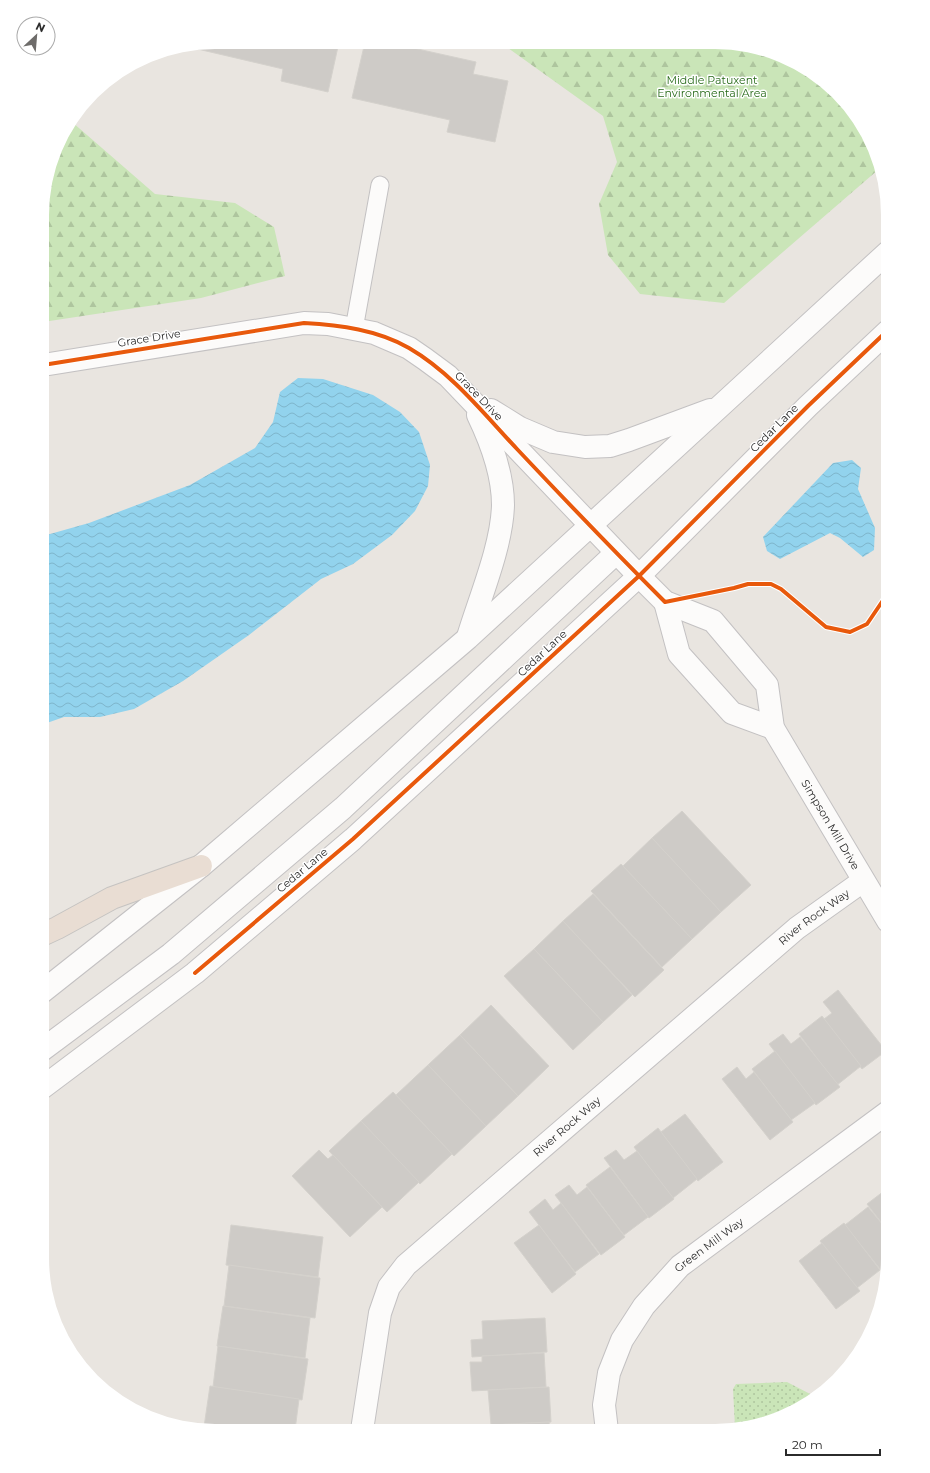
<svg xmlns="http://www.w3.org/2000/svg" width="930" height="1473" viewBox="0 0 930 1473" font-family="Montserrat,sans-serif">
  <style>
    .grass { fill: url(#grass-dots) }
    .forest { fill: url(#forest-firs) }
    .water { fill: url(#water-waves) }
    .building { fill: #cecbc7; stroke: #d4d1cc }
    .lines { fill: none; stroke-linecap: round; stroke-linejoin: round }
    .lane-casing { stroke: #c3c1c2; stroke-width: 19 }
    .street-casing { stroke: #c3c1c2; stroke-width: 24 }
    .secondary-casing { stroke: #c3c1c2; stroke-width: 24 }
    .highway-casing { stroke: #c5c3c1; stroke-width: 24 }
    .lane { stroke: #fcfbfa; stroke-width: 17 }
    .street { stroke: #fcfbfa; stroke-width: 22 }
    .secondary { stroke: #fcfbfa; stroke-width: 22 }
    .highway { stroke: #e9ddd3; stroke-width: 22 }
    .cycleway-casing { stroke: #fff; stroke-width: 6 }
    .cycleway { stroke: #e8590c; stroke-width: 4 }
    .labels { text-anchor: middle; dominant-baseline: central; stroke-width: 3; stroke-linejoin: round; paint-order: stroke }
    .park-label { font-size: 11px; fill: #276a18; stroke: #fff }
    .street-label { font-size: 11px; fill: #2b2b2b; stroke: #fff }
  </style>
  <defs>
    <pattern id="grass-dots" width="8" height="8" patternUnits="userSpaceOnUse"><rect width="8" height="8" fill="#cae5b8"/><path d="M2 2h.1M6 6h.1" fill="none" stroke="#aec59e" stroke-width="1.8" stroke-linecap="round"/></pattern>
    <pattern id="forest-firs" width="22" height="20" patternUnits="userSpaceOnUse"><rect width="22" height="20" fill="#cae5b8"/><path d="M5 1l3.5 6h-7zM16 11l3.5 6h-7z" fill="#aec59e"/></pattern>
    <pattern id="water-waves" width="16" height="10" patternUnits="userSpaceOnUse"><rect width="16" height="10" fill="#92d3ed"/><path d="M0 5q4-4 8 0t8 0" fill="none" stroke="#7eb5cb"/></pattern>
  </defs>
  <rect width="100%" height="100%" fill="#e9e5e0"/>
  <path class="grass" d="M 787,1382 L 816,1397 L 781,1418 L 735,1427 L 733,1389 L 736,1384 Z"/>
  <g class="forest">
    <path d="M 501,43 C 556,43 611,43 666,43 C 686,43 719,40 738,44 C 804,55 866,102 879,169 L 724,303 L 640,294 L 608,255 L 599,204 L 617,162 L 603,116 Z"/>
    <path d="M 72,122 L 155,194 L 235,203 L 274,227 L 285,276 L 201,298 L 43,322 L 43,193 L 60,139 Z"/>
  </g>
  <g class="water">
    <path d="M 298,378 L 323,379 L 373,395 L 400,412 L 419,432 L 430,465 L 428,486 L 415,511 L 392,535 L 353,564 L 321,579 L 249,635 L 183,681 L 134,709 L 100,717 L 64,717 L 44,724 L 43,591 C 45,586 43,546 43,536 L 89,523 L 190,485 L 255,448 L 273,422 L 280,392 Z"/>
    <path d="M 852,460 L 861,468 L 858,489 L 875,528 L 874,550 L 863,557 L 840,538 L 830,533 L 780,559 L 767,551 L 763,537 L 833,463 Z"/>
  </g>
  <g class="building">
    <path d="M 215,42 L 339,42 L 328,92 L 281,81 L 283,69 L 189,47 Z"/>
    <path d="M 365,42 L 386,42 L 476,62 L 473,74 L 508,81 L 495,142 L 447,132 L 450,120 L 352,98 Z"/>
    <path d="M 682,811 L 751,885 L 721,912 L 652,838 Z"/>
    <path d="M 652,838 L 721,912 L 692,939 L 623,866 Z"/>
    <path d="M 621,864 L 692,939 L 662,967 L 591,891 Z"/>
    <path d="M 593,894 L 664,970 L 635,997 L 563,921 Z"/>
    <path d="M 563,921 L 632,995 L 603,1022 L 534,949 Z"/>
    <path d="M 534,949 L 603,1022 L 573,1050 L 504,976 Z"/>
    <path d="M 838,990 L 886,1051 L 862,1069 L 824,1019 L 832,1013 L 823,1002 Z"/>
    <path d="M 491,1005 L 549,1066 L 518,1096 L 460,1035 Z"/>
    <path d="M 822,1016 L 861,1066 L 837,1085 L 799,1034 Z"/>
    <path d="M 783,1034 L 791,1044 L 800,1037 L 840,1087 L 816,1105 L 769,1044 Z"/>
    <path d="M 460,1035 L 518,1096 L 486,1126 L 428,1065 Z"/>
    <path d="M 775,1051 L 815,1103 L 791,1120 L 752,1069 Z"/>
    <path d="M 428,1065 L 486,1126 L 454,1156 L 396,1095 Z"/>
    <path d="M 737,1067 L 746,1079 L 754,1072 L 793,1122 L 770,1140 L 722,1079 Z"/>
    <path d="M 393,1092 L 452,1154 L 420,1184 L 361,1121 Z"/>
    <path d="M 685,1114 L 723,1162 L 698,1181 L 661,1132 Z"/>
    <path d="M 361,1121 L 419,1182 L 387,1212 L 329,1151 Z"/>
    <path d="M 658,1128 L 697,1179 L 673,1198 L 634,1147 Z"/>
    <path d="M 319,1150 L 328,1159 L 333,1155 L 382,1207 L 350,1237 L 292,1176 Z"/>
    <path d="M 616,1150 L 624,1160 L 637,1151 L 674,1199 L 649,1218 L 604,1158 Z"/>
    <path d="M 610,1167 L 648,1217 L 624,1235 L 586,1185 Z"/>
    <path d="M 569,1185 L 577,1195 L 587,1187 L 625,1237 L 601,1255 L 555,1195 Z"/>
    <path d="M 888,1188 L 888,1231 L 867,1204 Z"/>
    <path d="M 545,1199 L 553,1210 L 561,1203 L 599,1254 L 575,1272 L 529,1212 Z"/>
    <path d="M 868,1207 L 888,1231 L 888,1269 L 884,1274 L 845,1225 Z"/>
    <path d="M 844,1223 L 880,1270 L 857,1288 L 820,1241 Z"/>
    <path d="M 231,1225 L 323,1237 L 318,1277 L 226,1265 Z"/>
    <path d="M 539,1225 L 576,1274 L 552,1293 L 514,1243 Z"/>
    <path d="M 822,1243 L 860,1291 L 836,1309 L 799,1261 Z"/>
    <path d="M 229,1265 L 320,1278 L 315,1318 L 224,1306 Z"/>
    <path d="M 223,1306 L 310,1318 L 305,1358 L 217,1346 Z"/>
    <path d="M 545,1318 L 547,1352 L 472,1357 L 471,1340 L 483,1339 L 482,1321 Z"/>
    <path d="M 218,1346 L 308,1359 L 302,1400 L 213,1387 Z"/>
    <path d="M 544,1353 L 546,1387 L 472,1391 L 470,1362 L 482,1362 L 482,1356 Z"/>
    <path d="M 210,1386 L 299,1399 L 295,1430 L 221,1430 L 204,1427 Z"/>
    <path d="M 549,1387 L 551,1422 L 491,1425 L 488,1390 Z"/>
    <path d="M 549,1422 L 550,1431 L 489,1430 L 489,1425 Z"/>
    <path d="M 429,1425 L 434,1430 L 423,1430 Z"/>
    <path d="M 200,1426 L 204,1427 L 221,1430 L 199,1430 Z"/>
  </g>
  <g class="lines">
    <defs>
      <path id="lane" d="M 354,329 L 380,185"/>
      <g id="street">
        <path id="s1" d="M 639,576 L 665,602 L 713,621 L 767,685 L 773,728 L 888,921"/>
        <path d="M 665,602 L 679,654 L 732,713 L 773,728"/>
        <path id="s2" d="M 362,1430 L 380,1313 L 389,1287 L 406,1265 L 797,928 L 863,881"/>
        <path id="s3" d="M 607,1431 L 604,1405 L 609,1373 L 622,1340 L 644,1306 L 680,1266 L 888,1112"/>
      </g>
      <g id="secondary">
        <path d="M 43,365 L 304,323 L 328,324 L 374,333 L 409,348 L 425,359 L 448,376 L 469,398 L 639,576"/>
        <path d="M 491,410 L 520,428 L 553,442 L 585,447 L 610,446 L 629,440 L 710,410"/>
        <path d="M 468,637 C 480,597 502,546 503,505 C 503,474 491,442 478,415"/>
        <path d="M 42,992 L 201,866 L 468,638 L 888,252"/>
        <path d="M 42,1050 L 171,954 L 343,808 L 616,553"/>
        <path d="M 42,1088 L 195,973 L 353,839 L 639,576 L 808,406 L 888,331"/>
      </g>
      <path id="highway" d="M 42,935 L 57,928 L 112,898 L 201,866"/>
    </defs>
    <use href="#lane" class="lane-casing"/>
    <use href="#street" class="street-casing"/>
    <use href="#secondary" class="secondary-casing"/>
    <use href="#highway" class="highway-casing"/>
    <use href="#lane" class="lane"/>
    <use href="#street" class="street"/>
    <use href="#secondary" class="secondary"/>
    <use href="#highway" class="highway"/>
    <defs>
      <g id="cycleway">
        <path d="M 43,365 L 304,323 C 340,325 378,330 409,348 C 452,373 484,414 517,449 C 566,501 615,552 665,602 L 734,588 L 748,584 L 771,584 L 781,589 L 826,627 L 850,632 L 867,624 L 888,593"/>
        <path d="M 195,973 L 353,839 L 639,576 L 808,406 L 887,331"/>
      </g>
    </defs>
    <use href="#cycleway" class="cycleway-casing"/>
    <use href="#cycleway" class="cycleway"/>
  </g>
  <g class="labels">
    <g class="park-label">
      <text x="712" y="80">Middle Patuxent<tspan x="712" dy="13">Environmental Area</tspan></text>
    </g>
    <g class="street-label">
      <text transform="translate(149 338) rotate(-9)">Grace Drive</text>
      <text transform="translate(479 396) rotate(46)">Grace Drive</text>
      <text transform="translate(774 428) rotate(-45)">Cedar Lane</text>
      <text transform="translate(542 653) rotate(-43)">Cedar Lane</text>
      <text stroke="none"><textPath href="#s1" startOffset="328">Simpson Mill Drive</textPath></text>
      <text transform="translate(302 870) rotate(-40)">Cedar Lane</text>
      <text stroke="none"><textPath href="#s2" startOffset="710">River Rock Way</textPath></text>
      <text stroke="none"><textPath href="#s2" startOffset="386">River Rock Way</textPath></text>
      <text stroke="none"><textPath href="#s3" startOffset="224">Green Mill Way</textPath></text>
    </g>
  </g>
  <path d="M0 0H930V1473H0ZM215 49H715A166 166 0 0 1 881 215V1258A166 166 0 0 1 715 1424H215A166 166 0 0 1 49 1258V215A166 166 0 0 1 215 49Z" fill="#fff" fill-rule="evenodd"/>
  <g transform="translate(36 36) rotate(26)"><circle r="19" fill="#ffffff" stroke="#aaaaaa"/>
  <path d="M0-3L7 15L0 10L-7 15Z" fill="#6e6c6a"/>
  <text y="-6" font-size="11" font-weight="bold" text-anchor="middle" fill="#2b2b2b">N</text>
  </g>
  <path d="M786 1449v6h94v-6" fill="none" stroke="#2b2b2b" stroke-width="2"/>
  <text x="792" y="1449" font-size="12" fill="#2b2b2b" stroke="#ffffff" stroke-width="3" paint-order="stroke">20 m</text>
</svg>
